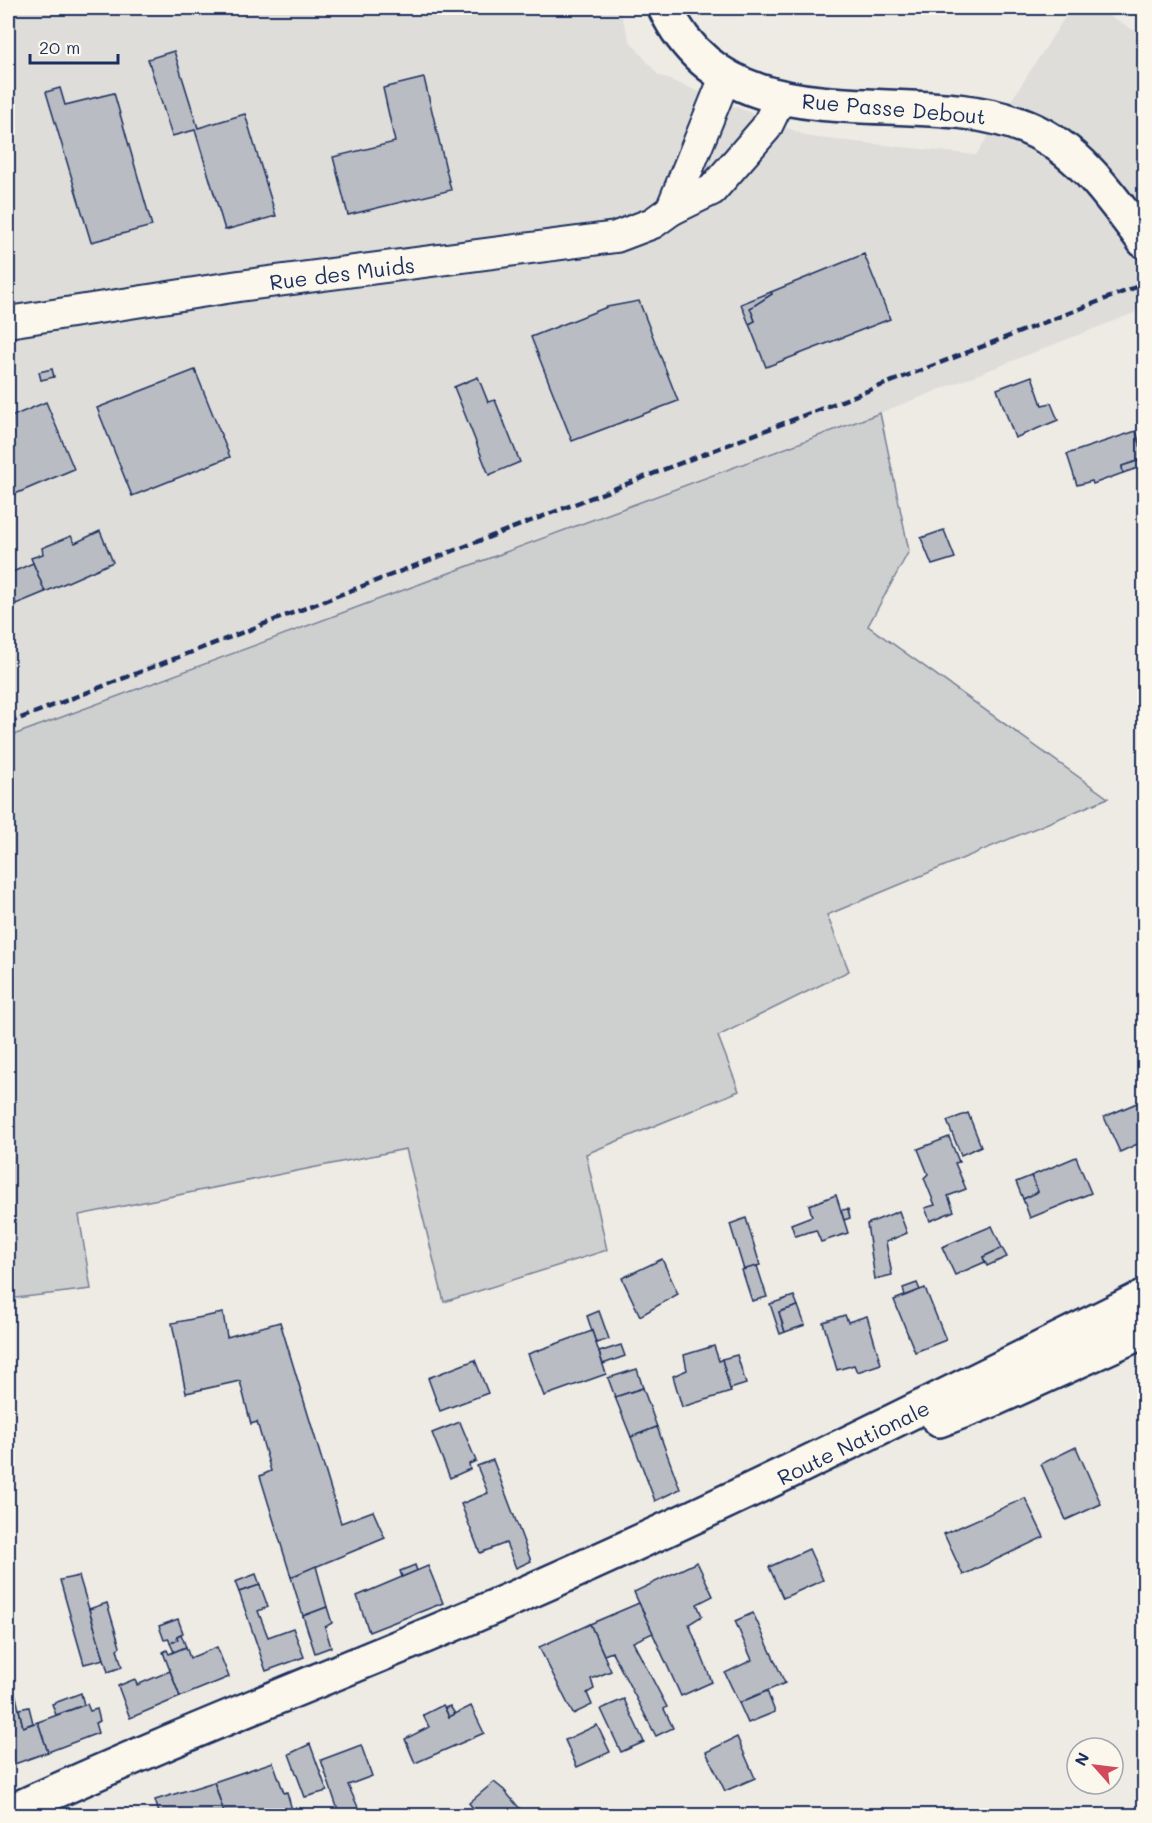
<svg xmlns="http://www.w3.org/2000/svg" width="1152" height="1823" viewBox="0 0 1152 1823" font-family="Mali,sans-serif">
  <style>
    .built { fill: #deddda }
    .green { fill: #cecfcf; stroke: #747f96; stroke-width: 1.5 }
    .building { fill: #b9bcc3; stroke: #1b2f5e; stroke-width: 1.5 }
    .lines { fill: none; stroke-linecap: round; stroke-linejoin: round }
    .street-casing { stroke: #1b2f5e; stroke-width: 34 }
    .secondary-casing { stroke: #1b2f5e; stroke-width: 38 }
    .primary-casing { stroke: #1b2f5e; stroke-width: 38 }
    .street { stroke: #fbf7ec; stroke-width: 30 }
    .secondary { stroke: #fbf7ec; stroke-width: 33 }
    .primary { stroke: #fbf7ec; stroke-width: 33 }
    .rail { stroke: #1b2f5e; stroke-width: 4.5; stroke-dasharray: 9 4.5; stroke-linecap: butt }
    .labels { text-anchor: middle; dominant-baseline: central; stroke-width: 6; stroke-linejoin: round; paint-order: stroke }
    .street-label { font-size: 21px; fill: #1b2f5e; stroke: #fbf7ec }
  </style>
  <rect width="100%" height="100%" fill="#eeebe4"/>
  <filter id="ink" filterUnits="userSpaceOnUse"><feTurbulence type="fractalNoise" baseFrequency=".0167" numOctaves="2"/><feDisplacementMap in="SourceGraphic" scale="12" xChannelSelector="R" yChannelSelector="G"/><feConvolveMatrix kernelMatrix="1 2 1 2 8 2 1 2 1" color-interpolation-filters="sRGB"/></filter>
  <g filter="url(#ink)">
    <path class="built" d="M 8,8 L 619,8 L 630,41 L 658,75 L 810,137 L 976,155 L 1071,8 L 1096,8 L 1144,36 L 1144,309 L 880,413 L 8,737 Z"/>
    <path class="green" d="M 880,413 L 909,551 L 868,626 L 1108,798 L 827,915 L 849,971 L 718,1036 L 739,1091 L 586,1154 L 607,1250 L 444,1302 L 406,1149 L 79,1215 L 91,1289 L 8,1299 L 8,737 Z"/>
    <g class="building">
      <path d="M 174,51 L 198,128 L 245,114 L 276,216 L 225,230 L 195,130 L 172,136 L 148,59 Z"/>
      <path d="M 424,78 L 451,190 L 348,215 L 333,157 L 395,142 L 383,88 Z"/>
      <path d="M 60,88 L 65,105 L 114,93 L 152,226 L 91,242 L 46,92 Z"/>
      <path d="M 864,254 L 890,319 L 766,367 L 749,324 L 755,321 L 750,308 L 772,294 L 771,292 Z"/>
      <path d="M 771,292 L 772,294 L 750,308 L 755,321 L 749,324 L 741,304 Z"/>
      <path d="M 639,301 L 678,401 L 572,441 L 531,337 L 607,307 Z"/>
      <path d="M 52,369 L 54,377 L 41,380 L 39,372 Z"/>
      <path d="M 195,370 L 230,457 L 132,496 L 97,408 Z"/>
      <path d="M 1032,376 L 1042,405 L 1051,403 L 1058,420 L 1015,438 L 997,389 Z"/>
      <path d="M 478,377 L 488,402 L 495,400 L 520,462 L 489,475 L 454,387 Z"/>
      <path d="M 46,402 L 74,469 L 8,497 L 8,418 Z"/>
      <path d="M 1136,431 L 1144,459 L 1122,466 L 1123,473 L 1093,484 L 1092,481 L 1077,485 L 1067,454 Z"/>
      <path d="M 1144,459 L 1144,466 L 1123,473 L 1122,466 Z"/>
      <path d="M 944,530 L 955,558 L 932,565 L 921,538 Z"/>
      <path d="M 100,531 L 113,562 L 45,592 L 31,558 L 43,554 L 42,548 L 71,536 L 75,543 Z"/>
      <path d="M 33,563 L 45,592 L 16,604 L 8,584 L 8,574 Z"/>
      <path d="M 1144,1100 L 1144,1141 L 1120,1152 L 1104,1117 Z"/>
      <path d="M 968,1113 L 981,1146 L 961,1155 L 947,1121 Z"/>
      <path d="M 949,1137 L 959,1162 L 955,1163 L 966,1189 L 948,1196 L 954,1211 L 930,1221 L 925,1208 L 935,1205 L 924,1178 L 928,1174 L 918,1149 Z"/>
      <path d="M 1076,1157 L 1091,1193 L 1030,1218 L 1023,1199 L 1038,1192 L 1031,1176 Z"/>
      <path d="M 1031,1176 L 1038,1192 L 1023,1199 L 1016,1182 Z"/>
      <path d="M 836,1195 L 848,1233 L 821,1242 L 816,1230 L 795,1236 L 791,1224 L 812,1216 L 809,1205 Z"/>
      <path d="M 848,1209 L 850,1218 L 844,1220 L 841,1210 Z"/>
      <path d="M 899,1211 L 907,1233 L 886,1242 L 892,1275 L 875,1279 L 867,1224 Z"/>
      <path d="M 746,1218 L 760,1265 L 744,1270 L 730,1224 Z"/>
      <path d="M 992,1226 L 1002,1248 L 983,1257 L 985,1262 L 955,1275 L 942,1247 Z"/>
      <path d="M 1002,1248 L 1007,1257 L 987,1266 L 983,1257 Z"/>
      <path d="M 662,1259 L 678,1294 L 640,1316 L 622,1278 Z"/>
      <path d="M 757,1266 L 767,1297 L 752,1301 L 742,1270 Z"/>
      <path d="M 917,1283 L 920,1290 L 905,1296 L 903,1288 Z"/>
      <path d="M 925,1288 L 946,1340 L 915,1352 L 894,1300 Z"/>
      <path d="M 794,1296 L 798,1306 L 779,1312 L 785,1332 L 780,1334 L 770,1304 Z"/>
      <path d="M 798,1306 L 805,1325 L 785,1332 L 779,1312 Z"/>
      <path d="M 599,1311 L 609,1339 L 596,1343 L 587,1316 Z"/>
      <path d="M 223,1313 L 227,1337 L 280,1322 L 341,1523 L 373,1511 L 385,1538 L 291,1577 L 260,1476 L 271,1471 L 257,1422 L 251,1424 L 240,1381 L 186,1393 L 172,1323 Z"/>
      <path d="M 845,1315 L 848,1322 L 867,1316 L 881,1364 L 857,1372 L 854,1365 L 837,1370 L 823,1322 Z"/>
      <path d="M 592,1331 L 606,1374 L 544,1396 L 528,1354 Z"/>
      <path d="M 621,1345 L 625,1356 L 603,1364 L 599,1352 Z"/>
      <path d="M 714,1346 L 719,1361 L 722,1359 L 731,1392 L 682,1407 L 673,1376 L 687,1370 L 684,1355 Z"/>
      <path d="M 737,1355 L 746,1384 L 730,1389 L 722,1359 Z"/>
      <path d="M 475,1360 L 488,1393 L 440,1411 L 428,1378 Z"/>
      <path d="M 637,1369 L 643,1388 L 615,1397 L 608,1378 Z"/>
      <path d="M 643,1388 L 657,1427 L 631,1437 L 615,1397 Z"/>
      <path d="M 460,1422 L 476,1461 L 469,1464 L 470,1469 L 450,1478 L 432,1433 Z"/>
      <path d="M 657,1427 L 680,1489 L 655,1501 L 631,1437 Z"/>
      <path d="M 1076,1447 L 1101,1504 L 1066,1520 L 1041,1464 Z"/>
      <path d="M 493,1460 L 531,1561 L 516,1568 L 506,1543 L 480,1553 L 461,1504 L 488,1493 L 477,1466 Z"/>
      <path d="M 1025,1498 L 1044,1537 L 963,1575 L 944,1534 Z"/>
      <path d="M 809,1549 L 823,1580 L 783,1598 L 769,1567 Z"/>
      <path d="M 697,1562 L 713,1596 L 697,1604 L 702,1616 L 689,1624 L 712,1682 L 681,1696 L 634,1592 Z"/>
      <path d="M 415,1565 L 417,1571 L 402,1577 L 400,1571 Z"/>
      <path d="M 316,1566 L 327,1607 L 303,1616 L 291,1577 Z"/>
      <path d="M 428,1566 L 443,1603 L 369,1632 L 357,1596 Z"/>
      <path d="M 256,1574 L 260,1585 L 239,1592 L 235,1582 Z"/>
      <path d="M 79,1576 L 104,1659 L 84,1664 L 60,1580 Z"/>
      <path d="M 260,1585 L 268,1607 L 258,1611 L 268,1637 L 293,1628 L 304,1657 L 266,1671 L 239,1592 Z"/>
      <path d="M 107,1603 L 120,1647 L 117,1649 L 122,1667 L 108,1672 L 89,1609 Z"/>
      <path d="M 639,1603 L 653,1633 L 633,1642 L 667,1707 L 664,1709 L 673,1728 L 656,1736 L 612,1652 L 604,1655 L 590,1624 Z"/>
      <path d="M 327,1607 L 332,1623 L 325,1627 L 331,1647 L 315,1653 L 303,1616 Z"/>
      <path d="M 753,1613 L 785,1683 L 739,1703 L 725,1673 L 752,1660 L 735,1621 Z"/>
      <path d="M 178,1619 L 183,1633 L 177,1636 L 178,1640 L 170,1643 L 169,1639 L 164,1640 L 159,1626 Z"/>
      <path d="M 590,1624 L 611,1671 L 591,1679 L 594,1689 L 587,1693 L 592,1705 L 573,1714 L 539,1647 Z"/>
      <path d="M 8,1632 L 14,1659 L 8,1662 L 23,1727 L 38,1722 L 48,1752 L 9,1766 L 8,1761 Z"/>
      <path d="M 181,1634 L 186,1647 L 174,1652 L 170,1643 L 178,1640 L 177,1636 Z"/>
      <path d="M 186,1647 L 190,1658 L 217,1647 L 229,1677 L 180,1697 L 163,1652 L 167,1650 L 169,1654 Z"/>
      <path d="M 170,1671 L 180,1697 L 130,1718 L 118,1686 L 135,1679 L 137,1685 Z"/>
      <path d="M 767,1691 L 775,1712 L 748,1723 L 739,1703 Z"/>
      <path d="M 81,1693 L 84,1705 L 56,1715 L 52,1704 Z"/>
      <path d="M 624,1699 L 644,1742 L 621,1752 L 601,1709 Z"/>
      <path d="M 87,1704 L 90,1711 L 97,1709 L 100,1721 L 95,1723 L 98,1733 L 48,1752 L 38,1722 Z"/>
      <path d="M 443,1705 L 449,1717 L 471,1706 L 484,1733 L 415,1763 L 405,1739 L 429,1727 L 423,1715 Z"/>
      <path d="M 450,1706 L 455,1714 L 449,1717 L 445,1708 Z"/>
      <path d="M 29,1707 L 33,1723 L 23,1727 L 19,1709 Z"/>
      <path d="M 597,1725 L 610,1752 L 577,1767 L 565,1740 Z"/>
      <path d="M 737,1737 L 755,1778 L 725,1791 L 706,1752 Z"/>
      <path d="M 310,1744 L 327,1791 L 305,1797 L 289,1754 Z"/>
      <path d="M 361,1745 L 372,1776 L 348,1785 L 362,1816 L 340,1816 L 321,1760 Z"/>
      <path d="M 273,1762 L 284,1793 L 287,1792 L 292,1810 L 275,1816 L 225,1816 L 214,1782 Z"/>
      <path d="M 214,1782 L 225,1816 L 160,1816 L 155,1800 Z"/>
      <path d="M 494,1782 L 504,1790 L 526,1816 L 479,1816 L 469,1803 Z"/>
    </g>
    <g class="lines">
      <defs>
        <g id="street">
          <path d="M 671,210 L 726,75"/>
          <path d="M 8,322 L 239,286 L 616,237 L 653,223 L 671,210 L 712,190 L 766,128 L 781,97"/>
        </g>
        <path id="secondary" d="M 665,8 C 734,153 914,79 1028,128 C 1080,150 1112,198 1144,241"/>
        <g id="primary">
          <path d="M 939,1420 L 992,1400 L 1144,1331"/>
          <path d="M 8,1813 C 161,1742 320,1681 475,1615 C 703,1517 923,1407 1144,1297"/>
        </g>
      </defs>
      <use href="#street" class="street-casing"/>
      <use href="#secondary" class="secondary-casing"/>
      <use href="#primary" class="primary-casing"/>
      <use href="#street" class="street"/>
      <use href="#secondary" class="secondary"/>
      <use href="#primary" class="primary"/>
      <path class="rail" d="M 8,723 L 1144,284"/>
    </g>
  </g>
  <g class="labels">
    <g class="street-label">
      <text transform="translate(894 108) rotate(5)">Rue Passe Debout</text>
      <text transform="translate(342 273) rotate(-7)">Rue des Muids</text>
      <text transform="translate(853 1442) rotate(-26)">Route Nationale</text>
    </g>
  </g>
  <rect width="1152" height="1823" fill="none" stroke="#fbf7ec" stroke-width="30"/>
  <rect x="15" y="15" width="1122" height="1793" fill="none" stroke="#1b2f5e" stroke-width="2" filter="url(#ink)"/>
  <g transform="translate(1095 1766) rotate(298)"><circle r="28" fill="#fbf7ec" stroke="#a1a7b3" stroke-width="1.5"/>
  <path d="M0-4.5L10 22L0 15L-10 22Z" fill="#d1495b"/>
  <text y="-9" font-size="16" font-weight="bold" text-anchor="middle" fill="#1b2f5e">N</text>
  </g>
  <path d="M30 54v9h88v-9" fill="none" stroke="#1b2f5e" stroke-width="3"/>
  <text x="39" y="54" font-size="18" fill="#1b2f5e" stroke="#fbf7ec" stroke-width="4.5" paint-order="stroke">20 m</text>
</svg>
